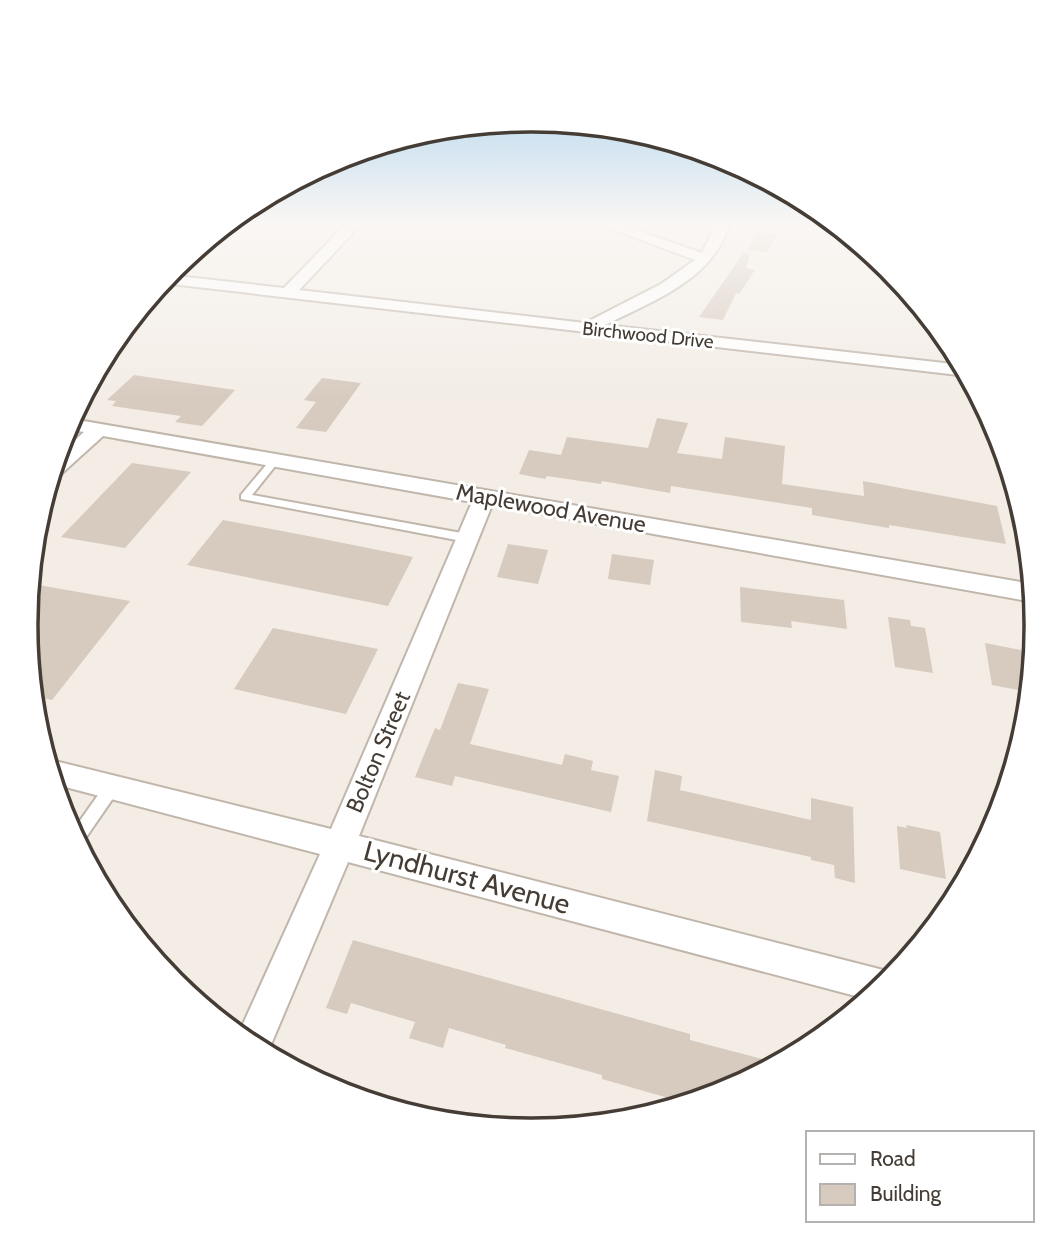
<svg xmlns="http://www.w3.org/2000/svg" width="1062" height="1250" viewBox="0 0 1062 1250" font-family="Cabin,sans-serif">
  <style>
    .building { fill: #d7cabf }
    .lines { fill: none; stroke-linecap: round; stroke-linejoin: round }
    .service-casing { stroke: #c1b6ac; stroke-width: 4 }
    .minor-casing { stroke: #c1b6ac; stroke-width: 4 }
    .service { fill: #fff; fill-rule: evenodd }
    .minor { fill: #fff; fill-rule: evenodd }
    .labels { text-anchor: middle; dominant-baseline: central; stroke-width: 6; stroke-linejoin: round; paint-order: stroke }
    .far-street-label { font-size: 19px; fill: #453d35; stroke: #fff }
    .street-label { font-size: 23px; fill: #453d35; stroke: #fff }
    .near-street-label { font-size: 28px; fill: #453d35; stroke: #fff }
    .rim { fill: none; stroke: #453d35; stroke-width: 3.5 }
  </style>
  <rect width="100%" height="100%" fill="#f3ede6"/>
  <g class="building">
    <path d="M 757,232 L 777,235 L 767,253 L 748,250 Z"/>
    <path d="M 744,252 L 750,255 L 746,268 L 755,270 L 739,294 L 736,293 L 723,320 L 699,317 Z"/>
    <path d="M 134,375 L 235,390 L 202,426 L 175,422 L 181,416 L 112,406 L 116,401 L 107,400 Z"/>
    <path d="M 322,378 L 361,383 L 326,432 L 296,428 L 316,402 L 304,400 Z"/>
    <path d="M 657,418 L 688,423 L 677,453 L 722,459 L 725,437 L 785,446 L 782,484 L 864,496 L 863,481 L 997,506 L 1006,544 L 889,525 L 889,528 L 865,524 L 812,515 L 812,508 L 671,486 L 670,493 L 602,481 L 601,484 L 547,476 L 545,479 L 519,474 L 529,450 L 561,455 L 567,437 L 648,448 Z"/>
    <path d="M 132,463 L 191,472 L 125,548 L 61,537 Z"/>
    <path d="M 223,520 L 308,536 L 413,557 L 388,606 L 187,565 Z"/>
    <path d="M 508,544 L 548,550 L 538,584 L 497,577 Z"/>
    <path d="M 612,554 L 654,560 L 650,585 L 608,579 Z"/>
    <path d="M 38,585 L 130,601 L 52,700 L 33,696 L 26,625 L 29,594 Z"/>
    <path d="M 740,587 L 844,600 L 847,629 L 791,621 L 792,628 L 741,622 Z"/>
    <path d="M 888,617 L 910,620 L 911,626 L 925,628 L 933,673 L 895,667 Z"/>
    <path d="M 273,628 L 378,649 L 346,714 L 234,689 Z"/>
    <path d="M 985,643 L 1021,650 L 1029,692 L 992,685 Z"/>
    <path d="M 458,683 L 489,689 L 470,744 L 562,765 L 565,754 L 593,761 L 591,770 L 619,776 L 611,812 L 455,776 L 452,786 L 415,777 L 435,728 L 440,730 Z"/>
    <path d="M 655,770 L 682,776 L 680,790 L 811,820 L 811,798 L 853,807 L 855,883 L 835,878 L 834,865 L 811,860 L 811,857 L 647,821 Z"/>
    <path d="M 906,825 L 940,832 L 946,879 L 900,869 L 897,826 L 907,828 Z"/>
    <path d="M 353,940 L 690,1034 L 690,1040 L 777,1063 L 724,1091 L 686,1103 L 602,1079 L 602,1075 L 505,1048 L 506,1045 L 449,1028 L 443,1048 L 409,1038 L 415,1022 L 351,1003 L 347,1014 L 326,1008 Z"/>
  </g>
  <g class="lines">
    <defs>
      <g id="service">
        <path d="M 275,457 L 280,460 L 252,495 L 467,534 L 473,538 L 467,542 L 241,499 L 241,495 L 272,458 Z"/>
        <path d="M 113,779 L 118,781 L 120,786 L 118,791 L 80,846 L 72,832 L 108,781 Z"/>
      </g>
      <g id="minor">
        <path d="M 601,225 L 621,225 L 702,253 L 715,225 L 729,225 C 713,280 652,301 605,325 L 962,365 L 967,376 L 162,283 L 168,275 L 284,288 L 342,228 L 352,228 L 352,234 L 299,290 L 585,323 L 661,284 L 695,260 Z"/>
        <path d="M 72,419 L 1032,584 L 1033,602 L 492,505 L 359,836 L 895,973 L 867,999 L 348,862 L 267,1054 L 238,1035 L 320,854 L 54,784 L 47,759 L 331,829 L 472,502 L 103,436 L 60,475 L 51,477 L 57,456 L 84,432 L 66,429 Z"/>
      </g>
    </defs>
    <use href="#service" class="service-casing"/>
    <use href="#minor" class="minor-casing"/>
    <use href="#service" class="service"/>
    <use href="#minor" class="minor"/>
  </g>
  <linearGradient id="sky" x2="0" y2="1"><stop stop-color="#8cc4eb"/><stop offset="0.56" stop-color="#faf7f4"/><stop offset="1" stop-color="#faf7f4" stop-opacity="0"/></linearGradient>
  <rect width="1062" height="400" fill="url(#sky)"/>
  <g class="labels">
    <g class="far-street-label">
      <text transform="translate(648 335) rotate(6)">Birchwood Drive</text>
    </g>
    <g class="street-label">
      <text transform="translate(551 508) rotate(10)">Maplewood Avenue</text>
      <text transform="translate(378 752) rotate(-67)">Bolton Street</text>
    </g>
    <g class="near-street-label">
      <text transform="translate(467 877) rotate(15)">Lyndhurst Avenue</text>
    </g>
  </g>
  <path d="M0 0H1062V1250H0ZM530 132H532A492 492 0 0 1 1024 624V626A492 492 0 0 1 532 1118H530A492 492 0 0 1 38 626V624A492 492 0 0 1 530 132Z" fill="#fff" fill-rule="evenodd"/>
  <path class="rim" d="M530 132H532A492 492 0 0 1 1024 624V626A492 492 0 0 1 532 1118H530A492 492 0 0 1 38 626V624A492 492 0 0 1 530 132Z"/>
  <rect x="806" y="1131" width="228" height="91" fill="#ffffff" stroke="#b5b1ae" stroke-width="2"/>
  <rect x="820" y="1154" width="35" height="10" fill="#ffffff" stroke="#b5b1ae" stroke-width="2"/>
  <text x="870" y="1166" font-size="21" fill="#453d35">Road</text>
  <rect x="820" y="1184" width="35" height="21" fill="#d7cabf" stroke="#b5b1ae" stroke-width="2"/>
  <text x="870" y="1201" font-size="21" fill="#453d35">Building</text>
</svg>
